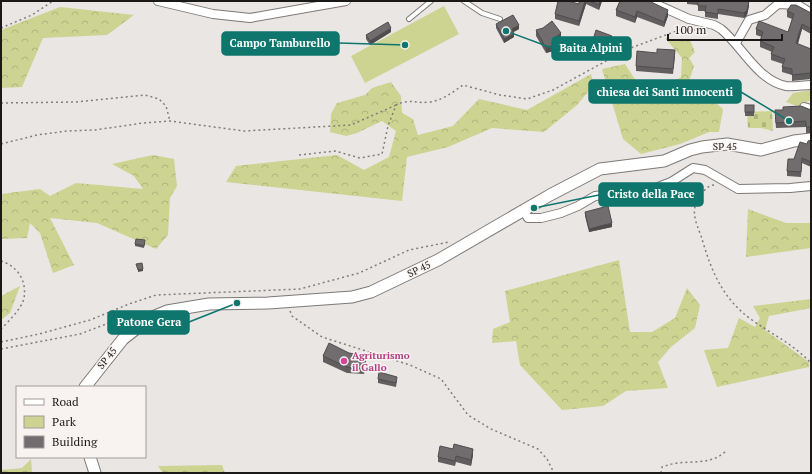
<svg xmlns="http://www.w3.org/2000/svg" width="812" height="474" viewBox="0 0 812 474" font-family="'PT Serif',serif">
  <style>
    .forest { fill: url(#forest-crowns) }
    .cemetery { fill: url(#cemetery-stones) }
    .park { fill: #cdd391 }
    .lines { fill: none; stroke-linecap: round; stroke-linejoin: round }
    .lane-casing { stroke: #7d7977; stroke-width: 6 }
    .street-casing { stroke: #7d7977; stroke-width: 10 }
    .secondary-casing { stroke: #7d7977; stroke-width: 13 }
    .path { stroke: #807e7c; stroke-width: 1.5; stroke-dasharray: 2 3; stroke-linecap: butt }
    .lane { stroke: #fff; stroke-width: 4 }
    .street { stroke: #fff; stroke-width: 8 }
    .secondary { stroke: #fff; stroke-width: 11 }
    .wall { fill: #615e5f }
    .shaded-wall { fill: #4f4c4e }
    .building { fill: #716d6f; stroke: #4f4c4e }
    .hotel-dot { fill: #d1479c; stroke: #f8f3f1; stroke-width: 1.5 }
    .labels { text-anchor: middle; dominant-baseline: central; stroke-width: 3; stroke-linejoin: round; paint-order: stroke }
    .street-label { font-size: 10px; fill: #1a1918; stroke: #f8f3f1 }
    .hotel-label { font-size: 10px; font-weight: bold; fill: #b23c85; stroke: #f8f3f1; text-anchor: start }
    .leader { fill: none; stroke: #0f766e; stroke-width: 1.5 }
    .callout-dot { fill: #0f766e; stroke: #f8f3f1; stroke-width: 1.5 }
    .callout { fill: #0f766e; stroke: #0f766e; stroke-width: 1.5 }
    .callout-label { font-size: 11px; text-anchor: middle; font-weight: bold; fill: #fff }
  </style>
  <defs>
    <pattern id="forest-crowns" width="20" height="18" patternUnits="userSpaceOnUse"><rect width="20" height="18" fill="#cdd391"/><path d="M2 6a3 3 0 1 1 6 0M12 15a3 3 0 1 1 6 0" fill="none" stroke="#afb57c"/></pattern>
    <pattern id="cemetery-stones" width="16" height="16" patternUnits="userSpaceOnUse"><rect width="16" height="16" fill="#cdd391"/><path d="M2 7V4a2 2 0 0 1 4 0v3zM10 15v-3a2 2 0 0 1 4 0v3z" fill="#afb57c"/></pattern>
  </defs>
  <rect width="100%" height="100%" fill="#eae6e4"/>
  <g class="forest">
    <path d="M 60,7 L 134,15 L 107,35 L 43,38 L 22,87 L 1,88 L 1,30 Z"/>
    <path d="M 665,38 L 680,40 L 690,40 L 695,52 L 689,58 L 694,66 L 689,81 L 723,109 L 719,132 L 709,132 L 680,144 L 641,154 L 623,139 L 602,69 L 625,64 L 640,87 C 655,92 668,84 681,77 L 682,58 Z"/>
    <path d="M 591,74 L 594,85 L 577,105 L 544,132 L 492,128 L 448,147 L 407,157 L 402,201 L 226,182 L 236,166 L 337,155 L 364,170 L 389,157 L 396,131 L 382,121 L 357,133 L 346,136 L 330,132 L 331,114 L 337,103 L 365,95 L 372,88 L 391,82 L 401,96 L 402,113 L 413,119 L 418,135 L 453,126 L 479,99 L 527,110 Z"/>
    <path d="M 153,155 L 174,159 L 177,186 L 170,198 L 168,235 L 156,249 L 97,223 L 50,218 L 74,265 L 53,273 L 40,233 L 30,223 L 27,238 L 1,239 L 1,194 L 40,189 L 50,196 L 76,183 L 143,189 L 134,176 L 112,164 Z"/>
    <path d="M 748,209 L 786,223 L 811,223 L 811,248 L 746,257 Z"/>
    <path d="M 619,260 L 630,332 L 652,332 L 675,318 L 687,288 L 700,305 L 695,328 L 671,347 L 658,362 L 668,388 L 626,391 L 603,406 L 562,410 L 520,365 L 516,341 L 492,343 L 493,329 L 510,322 L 505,291 Z"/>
    <path d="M 20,286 L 10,313 L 1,320 L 1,296 Z"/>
    <path d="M 811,299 L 811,308 L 769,316 L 765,330 L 809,362 L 809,367 L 717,387 L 704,350 L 728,348 L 739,318 L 755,327 L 760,318 L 753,306 Z"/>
    <path d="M 31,459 L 32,473 L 1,473 L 1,470 L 22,468 Z"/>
    <path d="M 222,465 L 225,473 L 163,473 L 158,466 Z"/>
  </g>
  <path class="cemetery" d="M 772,111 L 773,131 L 761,128 L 748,128 L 747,112 Z"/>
  <g class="park">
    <path d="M 444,6 L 459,34 L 365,83 L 351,56 Z"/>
    <path d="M 811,90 L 811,100 L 797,106 L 786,102 L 793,93 Z"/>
  </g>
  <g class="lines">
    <defs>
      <g id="lane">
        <path d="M 464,1 L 482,13 L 500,19"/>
        <path d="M 409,19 L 431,1"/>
      </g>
      <g id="street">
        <path d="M 158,1 L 213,14 L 250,18 L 346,1"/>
        <path d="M 649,1 L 689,19 L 714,25 L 721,29 C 742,46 758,81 786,86 C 794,87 803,85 811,85"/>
        <path d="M 736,43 L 749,20 L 765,15 L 778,4 L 798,5 L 811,13"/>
        <path d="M 804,107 L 811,109"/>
        <path d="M 523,210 L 528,218 L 541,218 L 561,213 L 578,206 L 595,196 L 653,189 L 671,182 L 693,168 L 705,170 L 738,189 L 790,188 L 811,186"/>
      </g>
      <g id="secondary">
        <path d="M 85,387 L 123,339 L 150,318 L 167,311 L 209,304 L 268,303 L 352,297 L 371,292 L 438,260 L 550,195 L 600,169 L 664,161 L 690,150 L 702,147 L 727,144 L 761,150 L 794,141 L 811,139"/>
        <path d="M 90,457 L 95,473"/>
      </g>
    </defs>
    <use href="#lane" class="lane-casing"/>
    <use href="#street" class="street-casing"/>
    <use href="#secondary" class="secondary-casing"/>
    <g class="path">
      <path d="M 1,28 L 32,15 L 53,1"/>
      <path d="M 1,103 L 76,102 L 145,95 L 159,99 L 166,106 L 170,121"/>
      <path d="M 1,144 L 37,135 L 67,131 L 95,130 L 143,123 L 170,121 L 244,131 L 351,125 L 396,105"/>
      <path d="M 299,155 L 335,151 L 360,158 L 382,154 L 388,126 L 396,105 C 410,98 416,104 430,102 C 443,100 453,92 463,85 L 500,95 L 527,99 L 553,90 L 628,49 L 682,29 L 701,30"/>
      <path d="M 714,185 C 706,185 699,197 696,204 C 691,215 699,229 702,239 C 712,273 723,299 752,320 C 773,335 793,344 811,363"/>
      <path d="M 1,261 C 17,266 27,280 24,298 C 22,308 9,321 1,329"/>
      <path d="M 290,311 L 292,316 L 322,337 L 410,365 L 441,379 L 468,415 L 491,429 L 538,449 L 547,459 L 554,473"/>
      <path d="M 1,342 L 39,334 L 90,320 L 129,304 L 156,295 L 300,289 L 359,273 L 409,250 L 449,242"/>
      <path d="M 1,349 L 80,334 L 122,318 L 136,318"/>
      <path d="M 661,473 L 662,467 L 668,465 C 688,459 709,467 726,451"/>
    </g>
    <use href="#lane" class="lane"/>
    <use href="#street" class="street"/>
    <use href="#secondary" class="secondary"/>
  </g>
  <g class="wall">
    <path d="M 579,1 L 602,1 L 599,10 L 586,4 L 579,26 L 555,19 L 555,14 L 579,4 Z"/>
    <path d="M 620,1 L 668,16 L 664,27 L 637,17 L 635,23 L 616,16 L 616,10 Z"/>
    <path d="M 687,1 L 749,1 L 749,6 L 747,15 L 744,18 L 718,14 L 718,19 L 705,17 L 705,11 L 698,11 L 698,5 L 687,4 Z"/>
    <path d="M 787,11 L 811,13 L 811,34 L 802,29 L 798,44 L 811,49 L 811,79 L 792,81 L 792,75 L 782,72 L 782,67 L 783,64 L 771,60 L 771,54 L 772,52 L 760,47 L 760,41 L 762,37 L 756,35 L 756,29 L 788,32 L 792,19 L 787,17 Z"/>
    <path d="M 496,24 L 519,29 L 513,32 L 514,37 L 504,43 L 496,28 Z"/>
    <path d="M 536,30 L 561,39 L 556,43 L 557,50 L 546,53 L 536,36 Z"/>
    <path d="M 391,32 L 370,45 L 366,39 L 366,35 Z"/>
    <path d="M 612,40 L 607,53 L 592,47 L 592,43 Z"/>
    <path d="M 675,56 L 673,74 L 636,71 L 636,66 Z"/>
    <rect x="745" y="105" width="9" height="11"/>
    <path d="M 811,110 L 811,133 L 806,133 L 806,127 L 776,128 L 775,116 Z"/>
    <path d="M 811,140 L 811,167 L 802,163 L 801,177 L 787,176 L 787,171 L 794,159 L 807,144 Z"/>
    <path d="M 668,192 L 669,202 L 659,202 L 659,193 Z"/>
    <path d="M 585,212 L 612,227 L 589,232 L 585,216 Z"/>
    <path d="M 145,242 L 144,248 L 135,246 L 135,244 Z"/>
    <path d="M 323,356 L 366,361 L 364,374 L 347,373 L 323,362 Z"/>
    <path d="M 378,379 L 397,380 L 396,387 L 378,383 Z"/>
    <path d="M 453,449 L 473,455 L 471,466 L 456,462 L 455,466 L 438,462 L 438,457 Z"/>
  </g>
  <g class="shaded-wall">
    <path d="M 585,1 L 586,1 L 586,4 L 579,26 L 579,21 Z"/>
    <path d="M 600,1 L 602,1 L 599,10 L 599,5 Z"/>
    <path d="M 749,1 L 749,6 L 747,15 L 744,18 L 744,13 Z"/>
    <path d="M 668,10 L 668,16 L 664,27 L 664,22 Z"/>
    <path d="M 637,11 L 637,17 L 635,23 L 635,17 Z"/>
    <path d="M 802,24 L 802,29 L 796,49 L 796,43 Z"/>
    <path d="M 519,25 L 519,29 L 512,33 L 512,29 Z"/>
    <path d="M 391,28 L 391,32 L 370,45 L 370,41 Z"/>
    <path d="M 561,33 L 561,39 L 553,45 L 553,39 Z"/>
    <path d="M 514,34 L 514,37 L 504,43 L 504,39 Z"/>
    <path d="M 612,36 L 612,40 L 607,53 L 607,49 Z"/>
    <path d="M 557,44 L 557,50 L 546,53 L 546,48 Z"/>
    <path d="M 612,223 L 612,227 L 589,232 L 589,229 Z"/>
    <path d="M 143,269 L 143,271 L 138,272 L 138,270 Z"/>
    <path d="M 366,356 L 366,361 L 364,374 L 364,369 Z"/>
    <path d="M 473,449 L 473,455 L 471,466 L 471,460 Z"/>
  </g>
  <g class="building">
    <path d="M 558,1 L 568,1 L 579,4 L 579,1 L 585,1 L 579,21 L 555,14 Z"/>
    <path d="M 590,1 L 600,1 L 599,5 Z"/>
    <path d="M 620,1 L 649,1 L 668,10 L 664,22 L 637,11 L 635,17 L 616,10 Z"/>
    <path d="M 698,1 L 749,1 L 747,10 L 744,13 L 718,9 L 718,14 L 705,12 L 706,6 L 698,6 Z"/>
    <path d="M 791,5 L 796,5 L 811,13 L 811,29 L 802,24 L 796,43 L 811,49 L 811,73 L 792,75 L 792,69 L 782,67 L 785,59 L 771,54 L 774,47 L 760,41 L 763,32 L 756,29 L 759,21 L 788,32 L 794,14 L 787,11 Z"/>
    <path d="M 513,15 L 519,25 L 512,29 L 514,34 L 504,39 L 496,24 Z"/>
    <path d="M 552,21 L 561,33 L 553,39 L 557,44 L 546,48 L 536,30 L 543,28 Z"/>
    <path d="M 388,22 L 391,28 L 370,41 L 366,35 Z"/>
    <path d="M 596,30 L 612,36 L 607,49 L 592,43 Z"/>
    <path d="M 657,49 L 675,50 L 673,69 L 636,66 L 637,51 L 657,53 Z"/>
    <rect x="745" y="105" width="9" height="7"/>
    <path d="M 801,106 L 811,110 L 811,127 L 806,127 L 806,121 L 776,123 L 775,110 L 783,110 L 783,107 Z"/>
    <path d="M 811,140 L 811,162 L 802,158 L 801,172 L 787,171 L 788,159 L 794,159 L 800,142 L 807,144 L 808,141 Z"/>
    <path d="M 608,206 L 612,223 L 589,229 L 585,212 Z"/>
    <path d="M 136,239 L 145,240 L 144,246 L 135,244 Z"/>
    <path d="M 142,263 L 143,269 L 138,270 L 136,264 Z"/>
    <path d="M 329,343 L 349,353 L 366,356 L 364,369 L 347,367 L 323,356 Z"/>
    <path d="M 379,372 L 397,377 L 396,383 L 378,379 Z"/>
    <path d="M 454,444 L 473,449 L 471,460 L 456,456 L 455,461 L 438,457 L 440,446 L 453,449 Z"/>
  </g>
  <circle class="hotel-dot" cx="344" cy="361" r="4"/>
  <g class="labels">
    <g class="street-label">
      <text x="725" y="146">SP 45</text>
      <text transform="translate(419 269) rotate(-26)">SP 45</text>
      <text transform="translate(107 358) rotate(-51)">SP 45</text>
    </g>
    <g class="hotel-label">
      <text x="352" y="355">Agriturismo<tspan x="352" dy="12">il Gallo</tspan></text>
    </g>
  </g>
  <path class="leader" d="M405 45L339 43M506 31L552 48M789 121L741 92M534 208L599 195M237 303L189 322"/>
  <g class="callout-dot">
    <circle cx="405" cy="45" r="4"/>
    <circle cx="506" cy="31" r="4"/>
    <circle cx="789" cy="121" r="4"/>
    <circle cx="534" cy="208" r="4"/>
    <circle cx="237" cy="303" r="4"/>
  </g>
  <g class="callout">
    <rect x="222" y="32" width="117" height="23" rx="4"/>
    <rect x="552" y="37" width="79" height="23" rx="4"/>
    <rect x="589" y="80" width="152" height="23" rx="4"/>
    <rect x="599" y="183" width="104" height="23" rx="4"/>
    <rect x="108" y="311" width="81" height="23" rx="4"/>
  </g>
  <g class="callout-label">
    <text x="280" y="47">Campo Tamburello</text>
    <text x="591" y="52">Baita Alpini</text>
    <text x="665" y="96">chiesa dei Santi Innocenti</text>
    <text x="651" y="198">Cristo della Pace</text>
    <text x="149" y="326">Patone Gera</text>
  </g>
  <rect width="812" height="474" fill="none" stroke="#1a1918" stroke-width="4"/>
  <rect x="16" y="386" width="130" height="72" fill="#f8f3f1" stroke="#9f9c9a"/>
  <rect x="24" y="399" width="20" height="6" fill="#ffffff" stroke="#9f9c9a"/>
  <text x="52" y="406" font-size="12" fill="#1a1918">Road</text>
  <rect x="24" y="416" width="20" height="12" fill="#cdd391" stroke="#9f9c9a"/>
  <text x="52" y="426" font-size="12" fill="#1a1918">Park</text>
  <rect x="24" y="436" width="20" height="12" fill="#716d6f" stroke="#9f9c9a"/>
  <text x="52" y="446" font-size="12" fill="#1a1918">Building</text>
  <path d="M668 34v6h114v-6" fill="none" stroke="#1a1918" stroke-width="2"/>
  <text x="674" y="34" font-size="12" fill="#1a1918" stroke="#f8f3f1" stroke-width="3" paint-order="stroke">100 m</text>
</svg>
